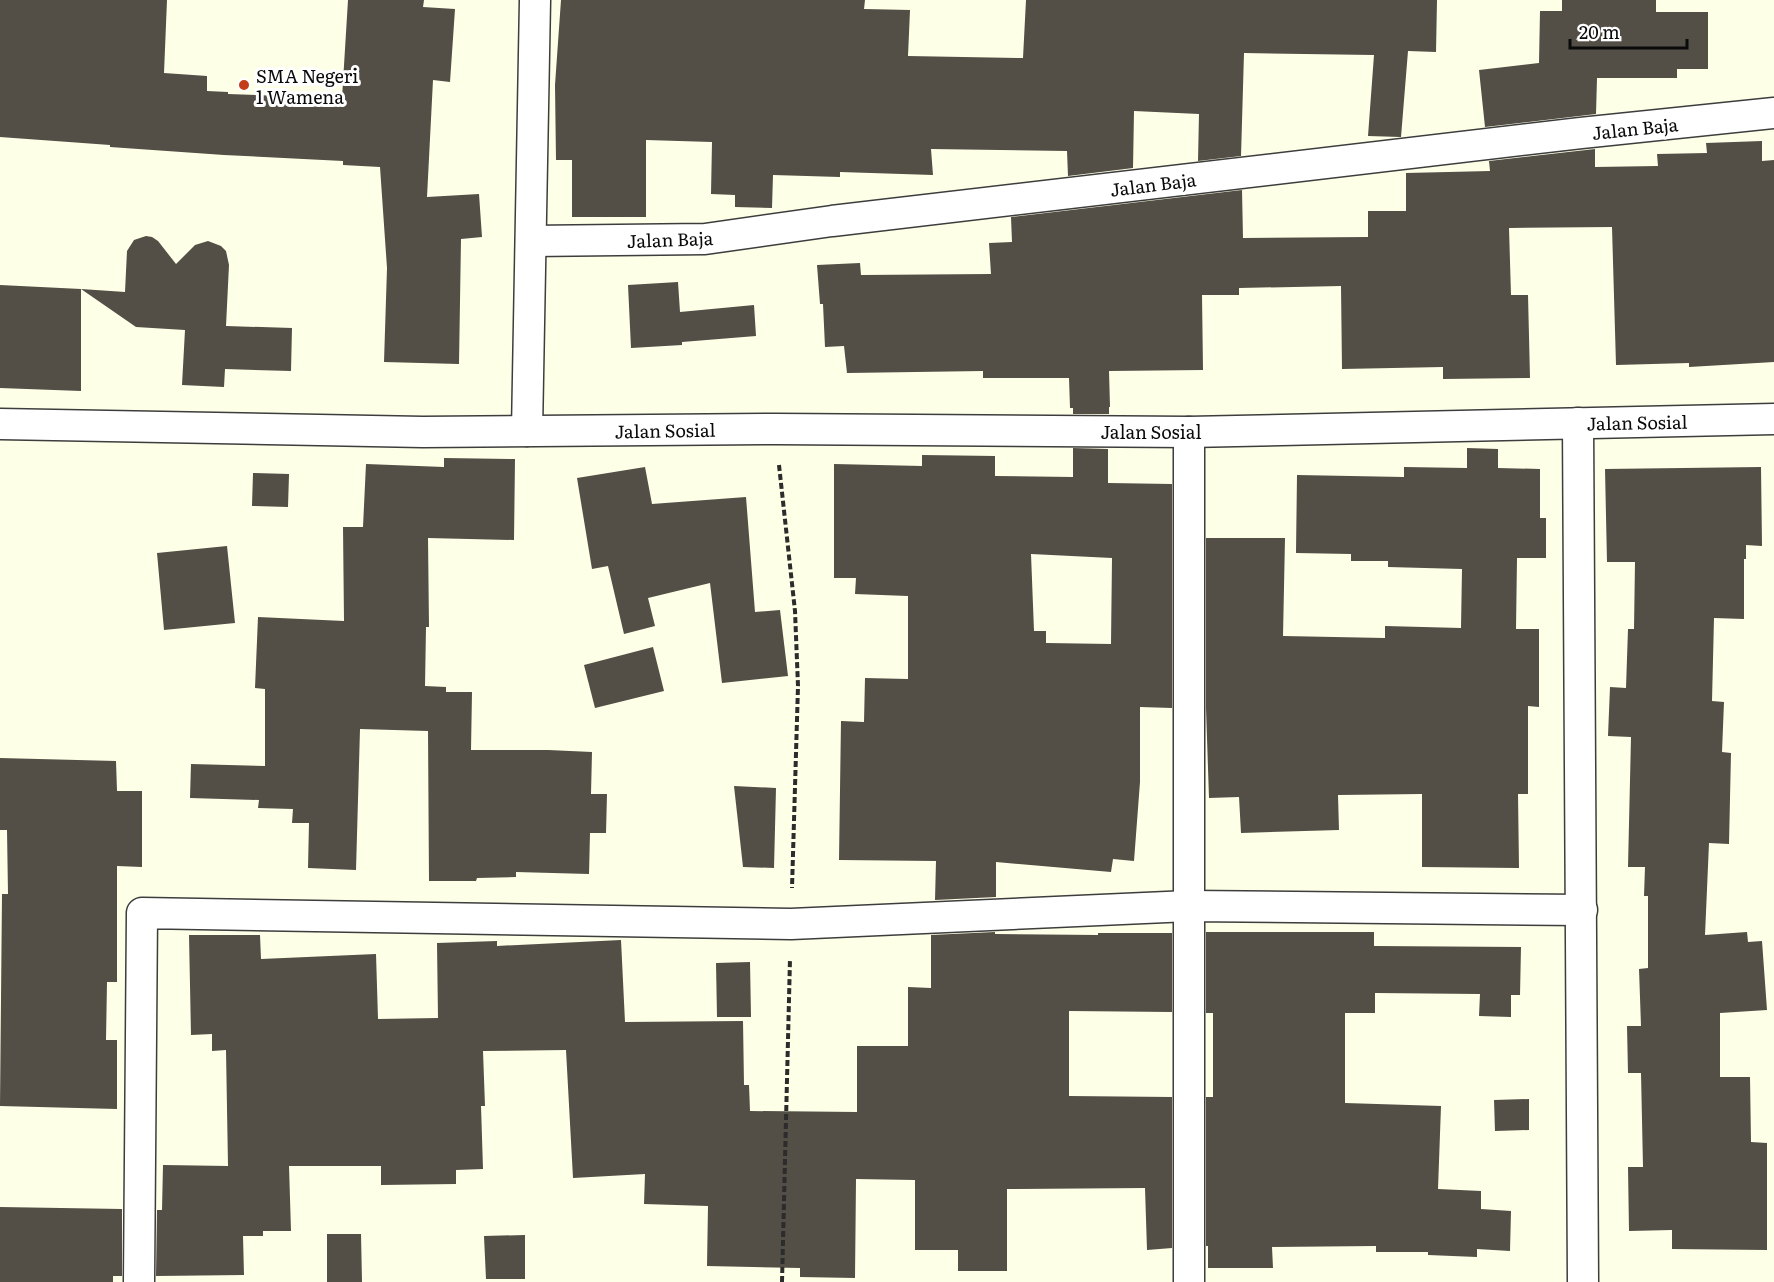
<svg xmlns="http://www.w3.org/2000/svg" width="1774" height="1282" viewBox="0 0 1774 1282" font-family="Literata,serif">
  <style>
    .building { fill: #534e46; fill-rule: evenodd }
    .lines { fill: none; stroke-linecap: round; stroke-linejoin: round }
    .minor-casing { stroke: #3d3d3d; stroke-width: 33 }
    .path { stroke: #2c2c2c; stroke-width: 4; stroke-dasharray: 6 3; stroke-linecap: butt }
    .minor { stroke: #fff; stroke-width: 30 }
    .poi-dot { fill: #c23d1a; stroke: #fff; stroke-width: 2 }
    .labels { text-anchor: middle; dominant-baseline: central; stroke-width: 6; stroke-linejoin: round; paint-order: stroke }
    .poi-label { font-size: 18px; fill: #0a0a0a; stroke: #fff; text-anchor: start }
    .street-label { font-size: 18px; fill: #0a0a0a; stroke: #fff }
  </style>
  <rect width="100%" height="100%" fill="#fdffe7"/>
  <g class="building">
    <path d="M 0,0 L 167,0 L 164,73 L 207,76 L 207,91 L 228,92 L 228,94 L 342,98 L 348,0 L 424,0 L 423,7 L 455,9 L 450,82 L 433,80 L 427,197 L 479,194 L 482,237 L 461,239 L 459,364 L 384,362 L 387,268 L 380,167 L 343,165 L 343,161 L 224,155 L 110,147 L 110,145 L 0,137 Z"/>
    <path d="M 561,0 L 865,0 L 864,9 L 910,10 L 908,56 L 1023,58 L 1026,0 L 1437,0 L 1436,52 L 1408,51 L 1401,137 L 1368,136 L 1374,55 L 1244,53 L 1241,156 L 1198,161 L 1199,114 L 1134,111 L 1133,168 L 1068,176 L 1067,151 L 931,149 L 933,175 L 840,172 L 840,177 L 773,175 L 772,208 L 735,207 L 735,195 L 711,194 L 712,142 L 646,140 L 646,217 L 572,217 L 572,160 L 556,160 L 555,85 Z"/>
    <path d="M 1562,0 L 1656,0 L 1656,12 L 1708,12 L 1708,69 L 1677,69 L 1677,78 L 1597,78 L 1596,114 L 1485,127 L 1479,70 L 1539,63 L 1540,11 L 1562,11 Z"/>
    <path d="M 1762,141 L 1762,161 L 1774,160 L 1774,362 L 1689,367 L 1689,363 L 1616,365 L 1612,227 L 1509,228 L 1511,295 L 1528,295 L 1530,378 L 1443,379 L 1443,367 L 1342,369 L 1341,286 L 1239,288 L 1239,295 L 1202,295 L 1203,370 L 1109,371 L 1110,407 L 1109,407 L 1109,414 L 1073,414 L 1073,408 L 1070,408 L 1069,378 L 983,378 L 983,371 L 847,373 L 844,346 L 825,347 L 823,304 L 820,304 L 817,265 L 860,263 L 861,275 L 991,274 L 989,243 L 1012,242 L 1011,217 L 1242,190 L 1243,238 L 1368,237 L 1368,211 L 1406,211 L 1406,173 L 1490,171 L 1489,161 L 1595,149 L 1595,167 L 1658,166 L 1657,154 L 1707,153 L 1706,143 Z"/>
    <path d="M 146,236 L 152,237 L 158,241 L 176,264 L 195,245 L 208,241 L 221,246 L 226,251 L 229,265 L 226,326 L 292,328 L 291,371 L 225,369 L 224,387 L 182,385 L 185,330 L 136,327 L 81,289 L 125,292 L 127,251 L 134,240 Z"/>
    <path d="M 678,282 L 680,312 L 754,305 L 756,336 L 682,342 L 682,345 L 631,348 L 628,285 Z"/>
    <path d="M 0,285 L 81,289 L 81,391 L 0,388 Z"/>
    <path d="M 1073,448 L 1108,449 L 1108,483 L 1172,484 L 1172,708 L 1140,707 L 1140,782 L 1134,861 L 1113,859 L 1111,872 L 996,862 L 996,897 L 935,900 L 936,861 L 839,860 L 841,721 L 864,722 L 865,678 L 908,679 L 908,596 L 855,594 L 856,578 L 834,578 L 834,464 L 922,466 L 922,455 L 995,456 L 995,476 L 1073,477 ZM 1031,554 L 1112,558 L 1111,644 L 1046,643 L 1046,631 L 1034,631 Z"/>
    <path d="M 1467,448 L 1498,449 L 1498,468 L 1540,469 L 1540,518 L 1546,518 L 1546,558 L 1517,558 L 1516,629 L 1539,629 L 1539,707 L 1528,706 L 1528,794 L 1518,794 L 1519,868 L 1422,867 L 1422,794 L 1338,795 L 1339,830 L 1241,833 L 1239,797 L 1209,798 L 1206,708 L 1206,538 L 1285,538 L 1283,636 L 1385,638 L 1385,626 L 1461,628 L 1462,569 L 1388,567 L 1388,561 L 1351,561 L 1351,554 L 1296,553 L 1297,475 L 1404,477 L 1404,467 L 1467,468 Z"/>
    <path d="M 444,458 L 515,459 L 514,540 L 428,538 L 429,627 L 426,627 L 425,686 L 446,687 L 446,692 L 472,692 L 471,750 L 548,750 L 592,752 L 591,794 L 607,794 L 606,833 L 590,833 L 589,874 L 516,872 L 516,877 L 477,878 L 476,881 L 429,881 L 428,731 L 360,729 L 356,870 L 308,868 L 309,823 L 292,823 L 293,809 L 258,808 L 259,800 L 190,798 L 191,764 L 265,766 L 265,689 L 255,688 L 258,617 L 344,621 L 343,527 L 363,527 L 366,464 L 444,467 Z"/>
    <path d="M 645,467 L 652,504 L 746,497 L 755,612 L 780,610 L 788,676 L 722,683 L 710,583 L 648,598 L 655,626 L 624,634 L 608,566 L 592,569 L 577,478 Z"/>
    <path d="M 1761,467 L 1762,546 L 1746,545 L 1746,559 L 1744,559 L 1744,619 L 1714,618 L 1712,701 L 1724,702 L 1722,752 L 1731,753 L 1729,844 L 1709,843 L 1705,935 L 1747,932 L 1748,942 L 1762,941 L 1767,1010 L 1720,1013 L 1720,1077 L 1750,1077 L 1751,1142 L 1767,1143 L 1767,1250 L 1672,1249 L 1672,1230 L 1629,1231 L 1628,1167 L 1643,1167 L 1641,1073 L 1628,1073 L 1627,1026 L 1641,1026 L 1639,969 L 1648,968 L 1648,896 L 1644,896 L 1645,867 L 1628,867 L 1631,737 L 1608,736 L 1610,687 L 1626,688 L 1628,629 L 1634,629 L 1635,562 L 1607,562 L 1605,469 Z"/>
    <path d="M 253,473 L 289,474 L 288,507 L 252,506 Z"/>
    <path d="M 227,546 L 235,623 L 164,630 L 157,553 Z"/>
    <path d="M 653,647 L 664,691 L 595,708 L 584,665 Z"/>
    <path d="M 0,758 L 116,761 L 117,791 L 142,791 L 142,867 L 117,866 L 117,982 L 107,982 L 106,1040 L 117,1040 L 117,1109 L 0,1106 L 2,894 L 8,894 L 7,830 L 0,830 Z"/>
    <path d="M 734,786 L 776,788 L 774,868 L 743,867 Z"/>
    <path d="M 995,932 L 995,934 L 1098,935 L 1098,933 L 1172,933 L 1172,1012 L 1069,1011 L 1069,1096 L 1172,1097 L 1172,1248 L 1147,1250 L 1145,1188 L 1007,1189 L 1007,1271 L 958,1271 L 958,1250 L 915,1250 L 915,1180 L 856,1179 L 855,1278 L 800,1277 L 800,1268 L 707,1266 L 708,1206 L 644,1204 L 645,1174 L 573,1178 L 566,1050 L 483,1051 L 485,1106 L 481,1106 L 483,1169 L 456,1170 L 456,1184 L 381,1185 L 381,1166 L 289,1166 L 291,1231 L 263,1231 L 263,1236 L 243,1236 L 244,1275 L 156,1276 L 157,1210 L 162,1210 L 163,1165 L 228,1166 L 226,1050 L 212,1051 L 212,1034 L 191,1035 L 189,935 L 260,935 L 261,959 L 376,954 L 378,1019 L 438,1018 L 437,943 L 497,941 L 497,946 L 621,940 L 625,1022 L 743,1021 L 744,1085 L 749,1085 L 750,1111 L 857,1112 L 857,1046 L 908,1046 L 908,987 L 931,988 L 931,935 Z"/>
    <path d="M 1206,932 L 1374,932 L 1374,946 L 1521,947 L 1520,995 L 1511,995 L 1511,1017 L 1479,1016 L 1480,994 L 1375,993 L 1375,1013 L 1345,1013 L 1345,1103 L 1441,1106 L 1438,1189 L 1481,1191 L 1481,1209 L 1511,1211 L 1510,1251 L 1477,1249 L 1477,1257 L 1428,1255 L 1428,1252 L 1376,1252 L 1376,1246 L 1272,1247 L 1273,1268 L 1208,1268 L 1208,1246 L 1206,1246 L 1206,1097 L 1213,1097 L 1213,1013 L 1206,1013 Z"/>
    <path d="M 750,962 L 751,1017 L 717,1017 L 716,963 Z"/>
    <path d="M 1529,1099 L 1529,1130 L 1495,1131 L 1494,1100 Z"/>
    <path d="M 0,1207 L 122,1209 L 122,1276 L 113,1276 L 113,1282 L 0,1282 Z"/>
    <path d="M 327,1234 L 361,1234 L 362,1282 L 327,1282 Z"/>
    <path d="M 525,1235 L 525,1279 L 486,1279 L 484,1236 Z"/>
  </g>
  <g class="lines">
    <defs>
      <g id="minor">
        <path d="M 531,241 L 705,239 L 832,221 L 1581,133 L 1774,113"/>
        <path d="M 1578,423 L 1583,1282"/>
        <path d="M 0,424 L 423,432 L 776,429 L 1189,432 L 1774,419"/>
        <path d="M 527,431 L 535,0"/>
        <path d="M 139,1282 L 142,913 L 791,924 L 1189,906 L 1582,910"/>
        <path d="M 1189,1282 L 1189,432"/>
      </g>
    </defs>
    <use href="#minor" class="minor-casing"/>
    <g class="path">
      <path d="M 779,465 L 795,611 L 798,686 L 792,888"/>
      <path d="M 782,1282 L 790,959"/>
    </g>
    <use href="#minor" class="minor"/>
  </g>
  <circle class="poi-dot" cx="244" cy="85" r="6"/>
  <g class="labels">
    <g class="poi-label">
      <text x="256" y="75">SMA Negeri<tspan x="256" dy="21">1 Wamena</tspan></text>
    </g>
    <g class="street-label">
      <text transform="translate(1635 128) rotate(-6)">Jalan Baja</text>
      <text transform="translate(1153 184) rotate(-7)">Jalan Baja</text>
      <text transform="translate(670 239) rotate(-2)">Jalan Baja</text>
      <text transform="translate(1637 422) rotate(-1)">Jalan Sosial</text>
      <text transform="translate(665 430) rotate(-1)">Jalan Sosial</text>
      <text x="1151" y="431">Jalan Sosial</text>
    </g>
  </g>
  <path d="M1570 39v9h117v-9" fill="none" stroke="#0a0a0a" stroke-width="3"/>
  <text x="1579" y="39" font-size="18" fill="#0a0a0a" stroke="#ffffff" stroke-width="4.5" paint-order="stroke">20 m</text>
</svg>
